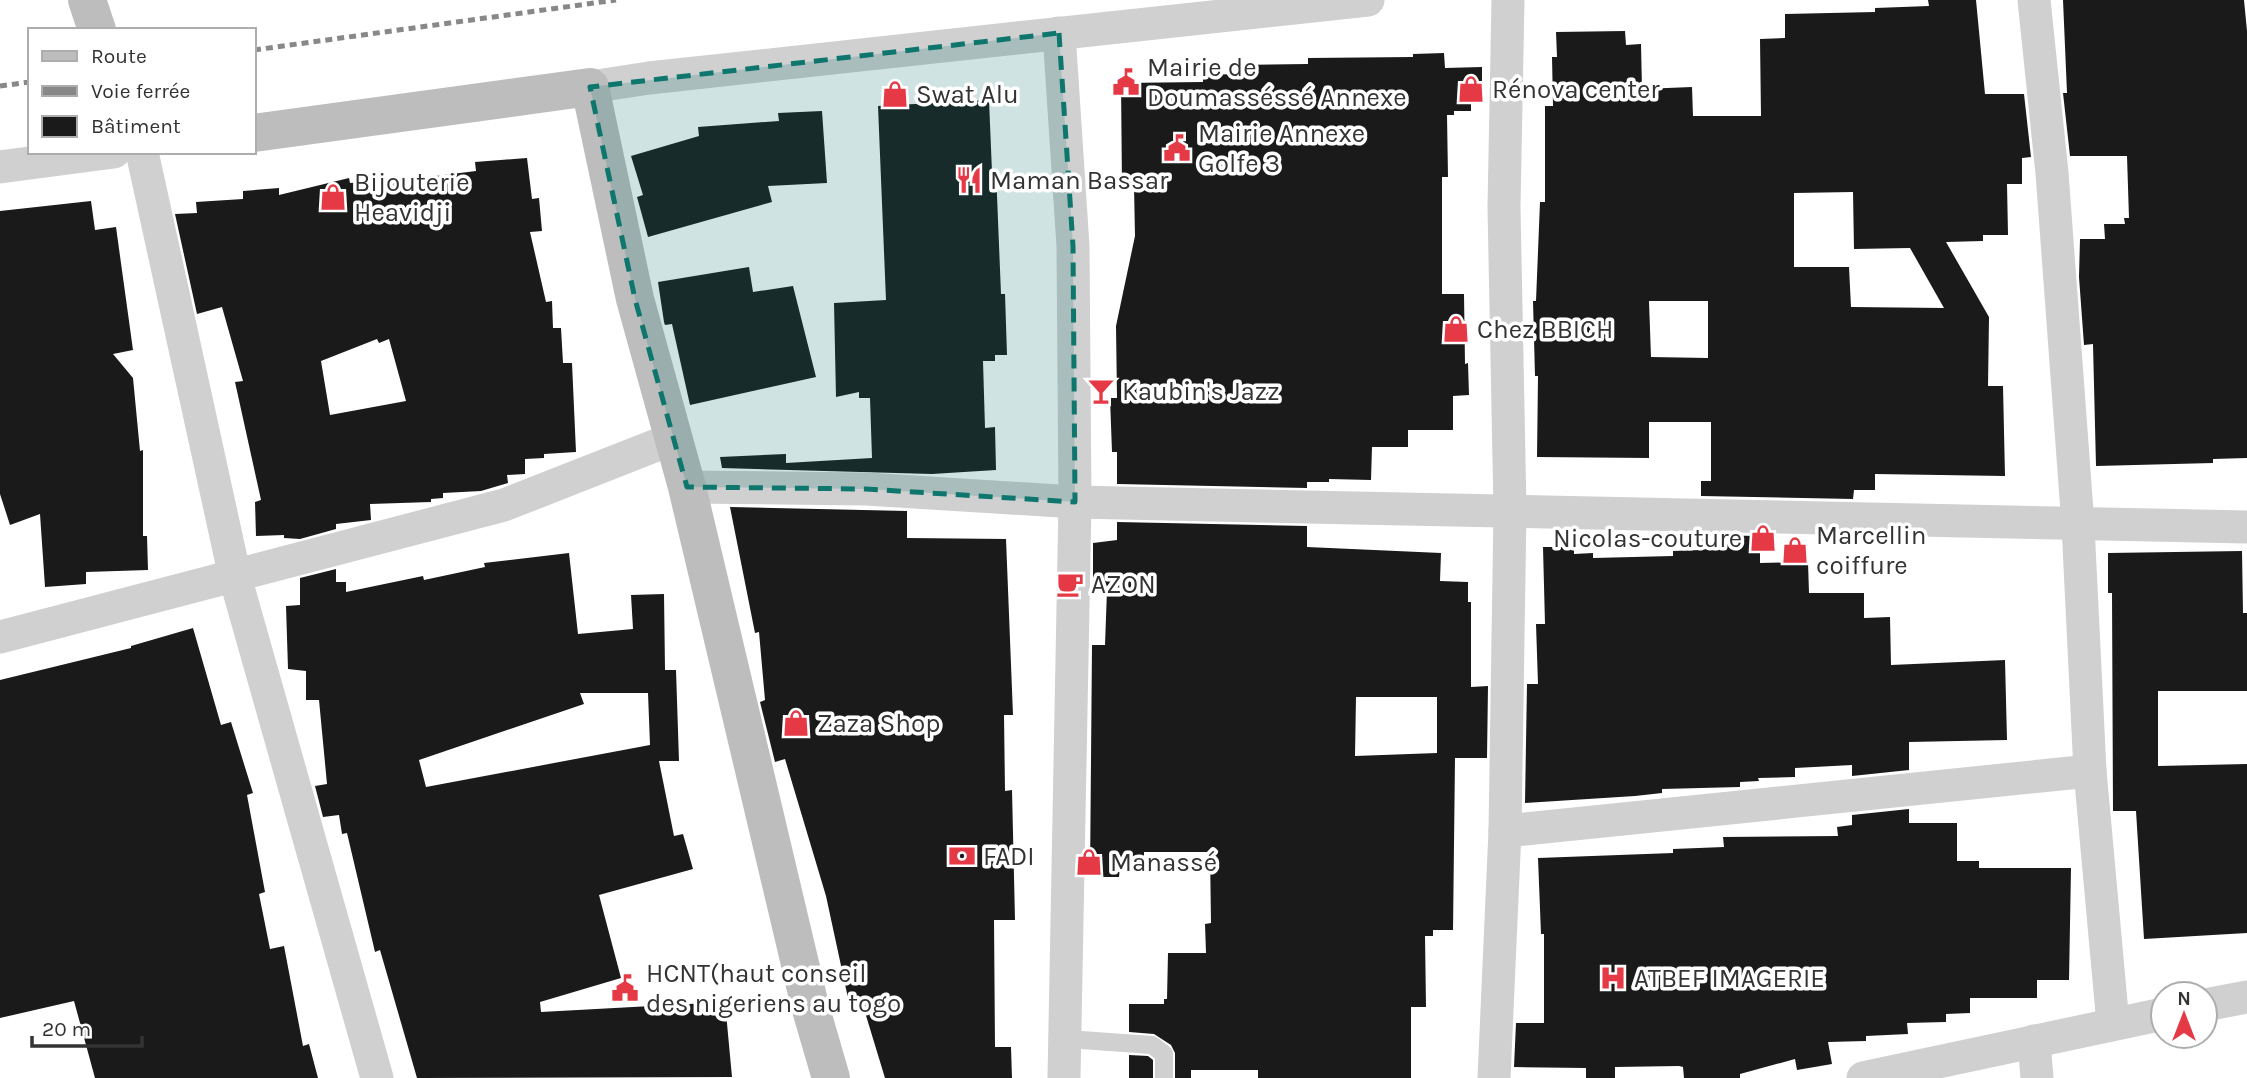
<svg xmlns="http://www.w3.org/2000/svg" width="2247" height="1078" viewBox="0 0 2247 1078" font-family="Karla,sans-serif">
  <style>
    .building { fill: #1a1a1a; fill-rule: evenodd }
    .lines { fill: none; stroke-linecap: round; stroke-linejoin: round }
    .service { stroke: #d0d0d0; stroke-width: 18 }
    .minor { stroke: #d0d0d0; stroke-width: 33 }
    .secondary { stroke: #bdbdbd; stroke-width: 38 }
    .rail { stroke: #888; stroke-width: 5; stroke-dasharray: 7 5; stroke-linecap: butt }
    .marked { fill: #0f766e; fill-opacity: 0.2; stroke: #0f766e; stroke-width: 5; stroke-dasharray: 14 9; stroke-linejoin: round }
    .labels { text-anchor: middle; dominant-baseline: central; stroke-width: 7; stroke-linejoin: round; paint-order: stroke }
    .poi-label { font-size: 26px; fill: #333; stroke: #fff; text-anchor: start }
  </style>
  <rect width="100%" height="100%" fill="#fff"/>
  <g class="building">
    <path d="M 1928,0 L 1976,0 L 1985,94 L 2024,94 L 2031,157 L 2022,158 L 2022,184 L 2007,184 L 2008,235 L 1983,235 L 1983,241 L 1946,242 L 1989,317 L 1988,386 L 2003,386 L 2005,476 L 1875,474 L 1875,490 L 1854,490 L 1853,499 L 1701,496 L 1701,481 L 1711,481 L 1711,422 L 1649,422 L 1649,458 L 1537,457 L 1538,376 L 1535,376 L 1533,301 L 1536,301 L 1540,202 L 1545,202 L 1545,106 L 1553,106 L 1552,57 L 1557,57 L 1556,32 L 1625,31 L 1626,45 L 1641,44 L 1642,89 L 1692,87 L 1693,116 L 1761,116 L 1760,39 L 1785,38 L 1785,14 L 1875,12 L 1875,8 L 1929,6 ZM 1853,192 L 1854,249 L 1910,248 L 1944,308 L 1851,307 L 1849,267 L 1794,267 L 1794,193 ZM 1649,301 L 1708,301 L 1708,358 L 1651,357 Z"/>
    <path d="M 2063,0 L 2244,0 L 2247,31 L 2247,458 L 2213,459 L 2213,463 L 2096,466 L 2093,344 L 2084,345 L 2079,277 L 2080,239 L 2105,239 L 2104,224 L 2125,224 L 2124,218 L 2129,218 L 2127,156 L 2070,156 L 2063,93 L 2067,93 Z"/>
    <path d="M 1444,53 L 1445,68 L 1482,67 L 1482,102 L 1471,102 L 1471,111 L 1454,111 L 1454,115 L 1447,115 L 1448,177 L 1442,177 L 1442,294 L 1464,294 L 1465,364 L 1468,363 L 1469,395 L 1453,396 L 1453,430 L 1408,430 L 1408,447 L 1372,447 L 1371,480 L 1329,479 L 1329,482 L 1307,482 L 1307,488 L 1117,484 L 1117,452 L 1112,452 L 1110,398 L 1117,398 L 1116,326 L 1135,236 L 1134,186 L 1122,187 L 1121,83 L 1203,82 L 1203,75 L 1235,74 L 1235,65 L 1308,64 L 1308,58 L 1413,57 L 1413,54 Z"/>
    <path d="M 989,100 L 992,172 L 996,171 L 1001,294 L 1005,294 L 1007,355 L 995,355 L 995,361 L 983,361 L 985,428 L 995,427 L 996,470 L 932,474 L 722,468 L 720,457 L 786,454 L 786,463 L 872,458 L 870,398 L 859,398 L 859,392 L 836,397 L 834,303 L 886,300 L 878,106 Z"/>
    <path d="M 822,111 L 827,183 L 768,186 L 772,202 L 648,237 L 637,197 L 643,195 L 631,156 L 699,136 L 698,127 L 779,121 L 778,113 Z"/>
    <path d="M 527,158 L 532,199 L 539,198 L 542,231 L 530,232 L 546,302 L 552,301 L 553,328 L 561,328 L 563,363 L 572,363 L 576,452 L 544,454 L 544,458 L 525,459 L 525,474 L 507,475 L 508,483 L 481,491 L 443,493 L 443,498 L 431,499 L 431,502 L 370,504 L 371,520 L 336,524 L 336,529 L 300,539 L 284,538 L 284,535 L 256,536 L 255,502 L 261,500 L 235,382 L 243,381 L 222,307 L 197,314 L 175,214 L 197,213 L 196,202 L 243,199 L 243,191 L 279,188 L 279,195 L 349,178 L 350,183 L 420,178 L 476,171 L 475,162 ZM 377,339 L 379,343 L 389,339 L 406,401 L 330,415 L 321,361 Z"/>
    <path d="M 91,201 L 95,230 L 116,227 L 133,350 L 113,354 L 133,378 L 140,451 L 143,450 L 143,536 L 147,536 L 148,570 L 86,572 L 86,584 L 45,587 L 40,514 L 10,525 L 0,494 L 0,211 Z"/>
    <path d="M 749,267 L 753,292 L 793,286 L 816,377 L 690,405 L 672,324 L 665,325 L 664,322 L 658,282 Z"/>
    <path d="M 730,507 L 907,511 L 907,538 L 1006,539 L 1013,715 L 1004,715 L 1005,791 L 1012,790 L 1015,920 L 994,920 L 995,1047 L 1011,1047 L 1012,1078 L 885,1078 L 864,1009 L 851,1012 L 826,896 L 785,759 L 775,762 L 760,702 L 765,700 L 759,632 L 755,633 Z"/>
    <path d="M 1117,522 L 1307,526 L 1307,547 L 1441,553 L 1440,581 L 1468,582 L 1468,602 L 1471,602 L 1471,687 L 1488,686 L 1487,758 L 1455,758 L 1453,930 L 1433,930 L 1433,936 L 1425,936 L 1426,1007 L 1411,1007 L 1411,1078 L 1258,1078 L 1258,1070 L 1191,1070 L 1191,1078 L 1175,1078 L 1175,1053 L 1171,1045 L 1154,1034 L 1129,1032 L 1129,1004 L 1164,1004 L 1164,999 L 1167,999 L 1168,953 L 1206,953 L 1205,924 L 1211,923 L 1210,852 L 1144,852 L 1144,868 L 1120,867 L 1119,877 L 1090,877 L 1092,645 L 1105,645 L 1107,590 L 1093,590 L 1093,543 L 1117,540 ZM 1356,697 L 1437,697 L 1437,753 L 1355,756 Z"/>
    <path d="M 1700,535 L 1760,536 L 1760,563 L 1808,562 L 1809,593 L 1864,593 L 1864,618 L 1890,617 L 1891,665 L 2005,660 L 2007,740 L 1909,742 L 1909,770 L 1852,776 L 1852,765 L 1795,768 L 1795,777 L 1758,778 L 1759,781 L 1740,782 L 1740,787 L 1662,789 L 1662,793 L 1635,796 L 1525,803 L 1527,684 L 1538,684 L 1536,624 L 1545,624 L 1543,547 L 1574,547 L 1574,554 L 1593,553 L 1593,558 L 1673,556 L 1673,551 L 1700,550 Z"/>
    <path d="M 2242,551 L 2243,613 L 2247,613 L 2247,691 L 2158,691 L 2158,766 L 2247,764 L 2247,933 L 2144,939 L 2136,811 L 2113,811 L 2112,593 L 2108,593 L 2108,553 Z"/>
    <path d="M 569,553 L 578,634 L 633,629 L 631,595 L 664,594 L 665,670 L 676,670 L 679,761 L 659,761 L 674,836 L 683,834 L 693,869 L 599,895 L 621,978 L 540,1002 L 541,1012 L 725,1002 L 732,1077 L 417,1078 L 380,950 L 375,952 L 347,833 L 342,834 L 339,815 L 323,817 L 315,786 L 327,784 L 319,700 L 306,700 L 306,671 L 288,669 L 286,606 L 300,605 L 300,578 L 336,569 L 336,582 L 346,582 L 346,592 L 423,576 L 424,580 L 485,567 L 484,563 ZM 580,693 L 648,693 L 650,745 L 426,787 L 419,760 L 584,704 Z"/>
    <path d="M 193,628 L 221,725 L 231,722 L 253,793 L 247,795 L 265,892 L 259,894 L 270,949 L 284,946 L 303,1046 L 309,1044 L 318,1078 L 95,1078 L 74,1001 L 0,1018 L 0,680 L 131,648 L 131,646 Z"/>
    <path d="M 1909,809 L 1909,823 L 1957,823 L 1957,861 L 1979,861 L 1979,868 L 2071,868 L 2069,980 L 2037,980 L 2037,998 L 1970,998 L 1970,1013 L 1946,1014 L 1946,1022 L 1907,1023 L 1908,1034 L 1866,1036 L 1866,1041 L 1828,1042 L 1832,1064 L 1797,1070 L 1795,1059 L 1740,1074 L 1740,1078 L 1684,1078 L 1683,1067 L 1679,1066 L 1615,1067 L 1615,1078 L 1586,1078 L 1586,1068 L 1514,1067 L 1516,1023 L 1544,1023 L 1544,934 L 1541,934 L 1538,858 L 1673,853 L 1673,849 L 1724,847 L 1723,837 L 1838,836 L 1837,827 L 1852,825 L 1852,815 Z"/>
    <path d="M 1129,1055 L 1148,1056 L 1153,1060 L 1153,1078 L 1129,1078 Z"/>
  </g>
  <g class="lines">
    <path class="service" d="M 1067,1039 L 1152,1045 L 1164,1054 L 1164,1078"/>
    <g class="minor">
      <path d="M 2034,0 L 2052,173 L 2078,525 L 2090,771 L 2113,1024"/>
      <path d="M 1059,33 L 1073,246 L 1075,502 L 1064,1078"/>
      <path d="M 590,87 L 649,78 L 1368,0"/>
      <path d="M 142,152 L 235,577 L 377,1078"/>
      <path d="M 0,167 L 114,152"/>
      <path d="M 687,487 L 866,489 L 1075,502 L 2247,527"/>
      <path d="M 0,637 L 504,505 L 672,439"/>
      <path d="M 1505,831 L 2090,771"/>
      <path d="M 2205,1005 L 2247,997"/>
      <path d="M 2034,1041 L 2037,1078"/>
      <path d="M 1494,1078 L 1505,831 L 1510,510 L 1504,207 L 1508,0"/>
      <path d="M 1863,1078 L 2163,1014"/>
    </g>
    <g class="secondary">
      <path d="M 87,0 L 97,30"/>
      <path d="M 254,133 L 590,87 L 635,299 L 687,487 L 810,1006 L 831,1078"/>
    </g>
    <g class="rail">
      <path d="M 254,50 L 616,0"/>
      <path d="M 0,86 L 30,82"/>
    </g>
  </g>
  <path class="marked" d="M 1059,33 L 1073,246 L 1075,502 L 866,489 L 687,487 L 635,299 L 590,87 Z"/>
  <defs>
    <symbol id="civic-bare" viewBox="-9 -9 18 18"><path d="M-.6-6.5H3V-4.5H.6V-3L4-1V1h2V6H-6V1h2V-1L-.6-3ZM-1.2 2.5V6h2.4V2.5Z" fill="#e63946" stroke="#fff" stroke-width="2.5" paint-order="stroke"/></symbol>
    <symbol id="shop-bare" viewBox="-9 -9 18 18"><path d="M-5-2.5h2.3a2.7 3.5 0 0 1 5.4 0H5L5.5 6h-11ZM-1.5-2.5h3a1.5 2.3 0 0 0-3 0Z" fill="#e63946" stroke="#fff" stroke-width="2.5" paint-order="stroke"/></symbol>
    <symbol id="restaurant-bare" viewBox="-9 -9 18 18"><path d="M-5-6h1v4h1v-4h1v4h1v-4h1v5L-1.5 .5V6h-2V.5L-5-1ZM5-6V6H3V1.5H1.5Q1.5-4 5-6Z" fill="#e63946" stroke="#fff" stroke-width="2.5" paint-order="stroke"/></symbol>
    <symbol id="bar-bare" viewBox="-9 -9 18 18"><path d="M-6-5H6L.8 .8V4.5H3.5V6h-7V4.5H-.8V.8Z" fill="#e63946" stroke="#fff" stroke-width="2.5" paint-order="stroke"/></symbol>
    <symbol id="cafe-bare" viewBox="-9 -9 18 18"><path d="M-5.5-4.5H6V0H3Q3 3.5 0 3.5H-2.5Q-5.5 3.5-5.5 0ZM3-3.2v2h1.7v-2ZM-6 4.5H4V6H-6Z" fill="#e63946" stroke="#fff" stroke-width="2.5" paint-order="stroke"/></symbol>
    <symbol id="bank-bare" viewBox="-9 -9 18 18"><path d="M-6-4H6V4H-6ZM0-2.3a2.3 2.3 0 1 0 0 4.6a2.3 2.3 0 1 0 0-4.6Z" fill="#e63946" stroke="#fff" stroke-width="2.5" paint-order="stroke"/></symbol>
    <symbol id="hospital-bare" viewBox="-9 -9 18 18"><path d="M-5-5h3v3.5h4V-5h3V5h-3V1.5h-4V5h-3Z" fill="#e63946" stroke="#fff" stroke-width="2.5" paint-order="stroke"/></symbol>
  </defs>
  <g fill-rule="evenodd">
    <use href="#civic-bare" x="1107" y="63" width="38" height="38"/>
    <use href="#shop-bare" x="1452" y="70" width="38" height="38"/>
    <use href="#shop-bare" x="876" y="75" width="38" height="38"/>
    <use href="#civic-bare" x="1158" y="129" width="38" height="38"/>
    <use href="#restaurant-bare" x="950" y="161" width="38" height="38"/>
    <use href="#shop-bare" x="314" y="178" width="38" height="38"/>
    <use href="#shop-bare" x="1437" y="310" width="38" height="38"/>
    <use href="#bar-bare" x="1082" y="372" width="38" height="38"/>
    <use href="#shop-bare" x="1744" y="519" width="38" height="38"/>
    <use href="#shop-bare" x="1776" y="531" width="38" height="38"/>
    <use href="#cafe-bare" x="1051" y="565" width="38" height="38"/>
    <use href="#shop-bare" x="777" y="704" width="38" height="38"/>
    <use href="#bank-bare" x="943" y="837" width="38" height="38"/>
    <use href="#shop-bare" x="1070" y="843" width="38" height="38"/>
    <use href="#hospital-bare" x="1594" y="959" width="38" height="38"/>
    <use href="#civic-bare" x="606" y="969" width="38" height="38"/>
  </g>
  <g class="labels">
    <g class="poi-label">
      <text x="1147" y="67">Mairie de<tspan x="1147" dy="30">Doumasséssé Annexe</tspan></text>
      <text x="1492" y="89">Rénova center</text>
      <text x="916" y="94">Swat Alu</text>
      <text x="1198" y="133">Mairie Annexe<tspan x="1198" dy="30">Golfe 3</tspan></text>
      <text x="990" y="180">Maman Bassar</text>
      <text x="354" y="182">Bijouterie<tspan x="354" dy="30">Heavidji</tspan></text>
      <text x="1477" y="329">Chez BBICH</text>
      <text x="1122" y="391">Kaubin's Jazz</text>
      <text x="1816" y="535">Marcellin<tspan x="1816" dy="30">coiffure</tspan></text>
      <text x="1742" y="538" text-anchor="end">Nicolas-couture</text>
      <text x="1091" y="584">AZON</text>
      <text x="817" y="723">Zaza Shop</text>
      <text x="983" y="856">FADI</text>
      <text x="1110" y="862">Manassé</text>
      <text x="646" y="973">HCNT(haut conseil<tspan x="646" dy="30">des nigeriens au togo</tspan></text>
      <text x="1634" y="978">ATBEF IMAGERIE</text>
    </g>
  </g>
  <rect x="28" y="28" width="228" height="126" fill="#ffffff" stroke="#adadad" stroke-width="2"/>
  <rect x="42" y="51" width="35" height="10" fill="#bdbdbd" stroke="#adadad" stroke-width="2"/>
  <text x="91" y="63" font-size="21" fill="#333333">Route</text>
  <rect x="42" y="86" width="35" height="10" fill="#888888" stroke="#adadad" stroke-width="2"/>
  <text x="91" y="98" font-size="21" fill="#333333">Voie ferrée</text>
  <rect x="42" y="116" width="35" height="21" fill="#1a1a1a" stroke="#adadad" stroke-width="2"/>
  <text x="91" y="133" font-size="21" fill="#333333">Bâtiment</text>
  <g transform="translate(2184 1015)"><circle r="33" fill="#ffffff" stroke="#adadad" stroke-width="2"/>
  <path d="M0-5L12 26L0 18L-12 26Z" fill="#e63946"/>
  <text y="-10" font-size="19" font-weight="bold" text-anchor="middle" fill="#333333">N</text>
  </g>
  <path d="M32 1036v10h110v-10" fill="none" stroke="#333333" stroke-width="3.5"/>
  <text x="42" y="1036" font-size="21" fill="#333333" stroke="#ffffff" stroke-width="5" paint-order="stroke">20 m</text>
</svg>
